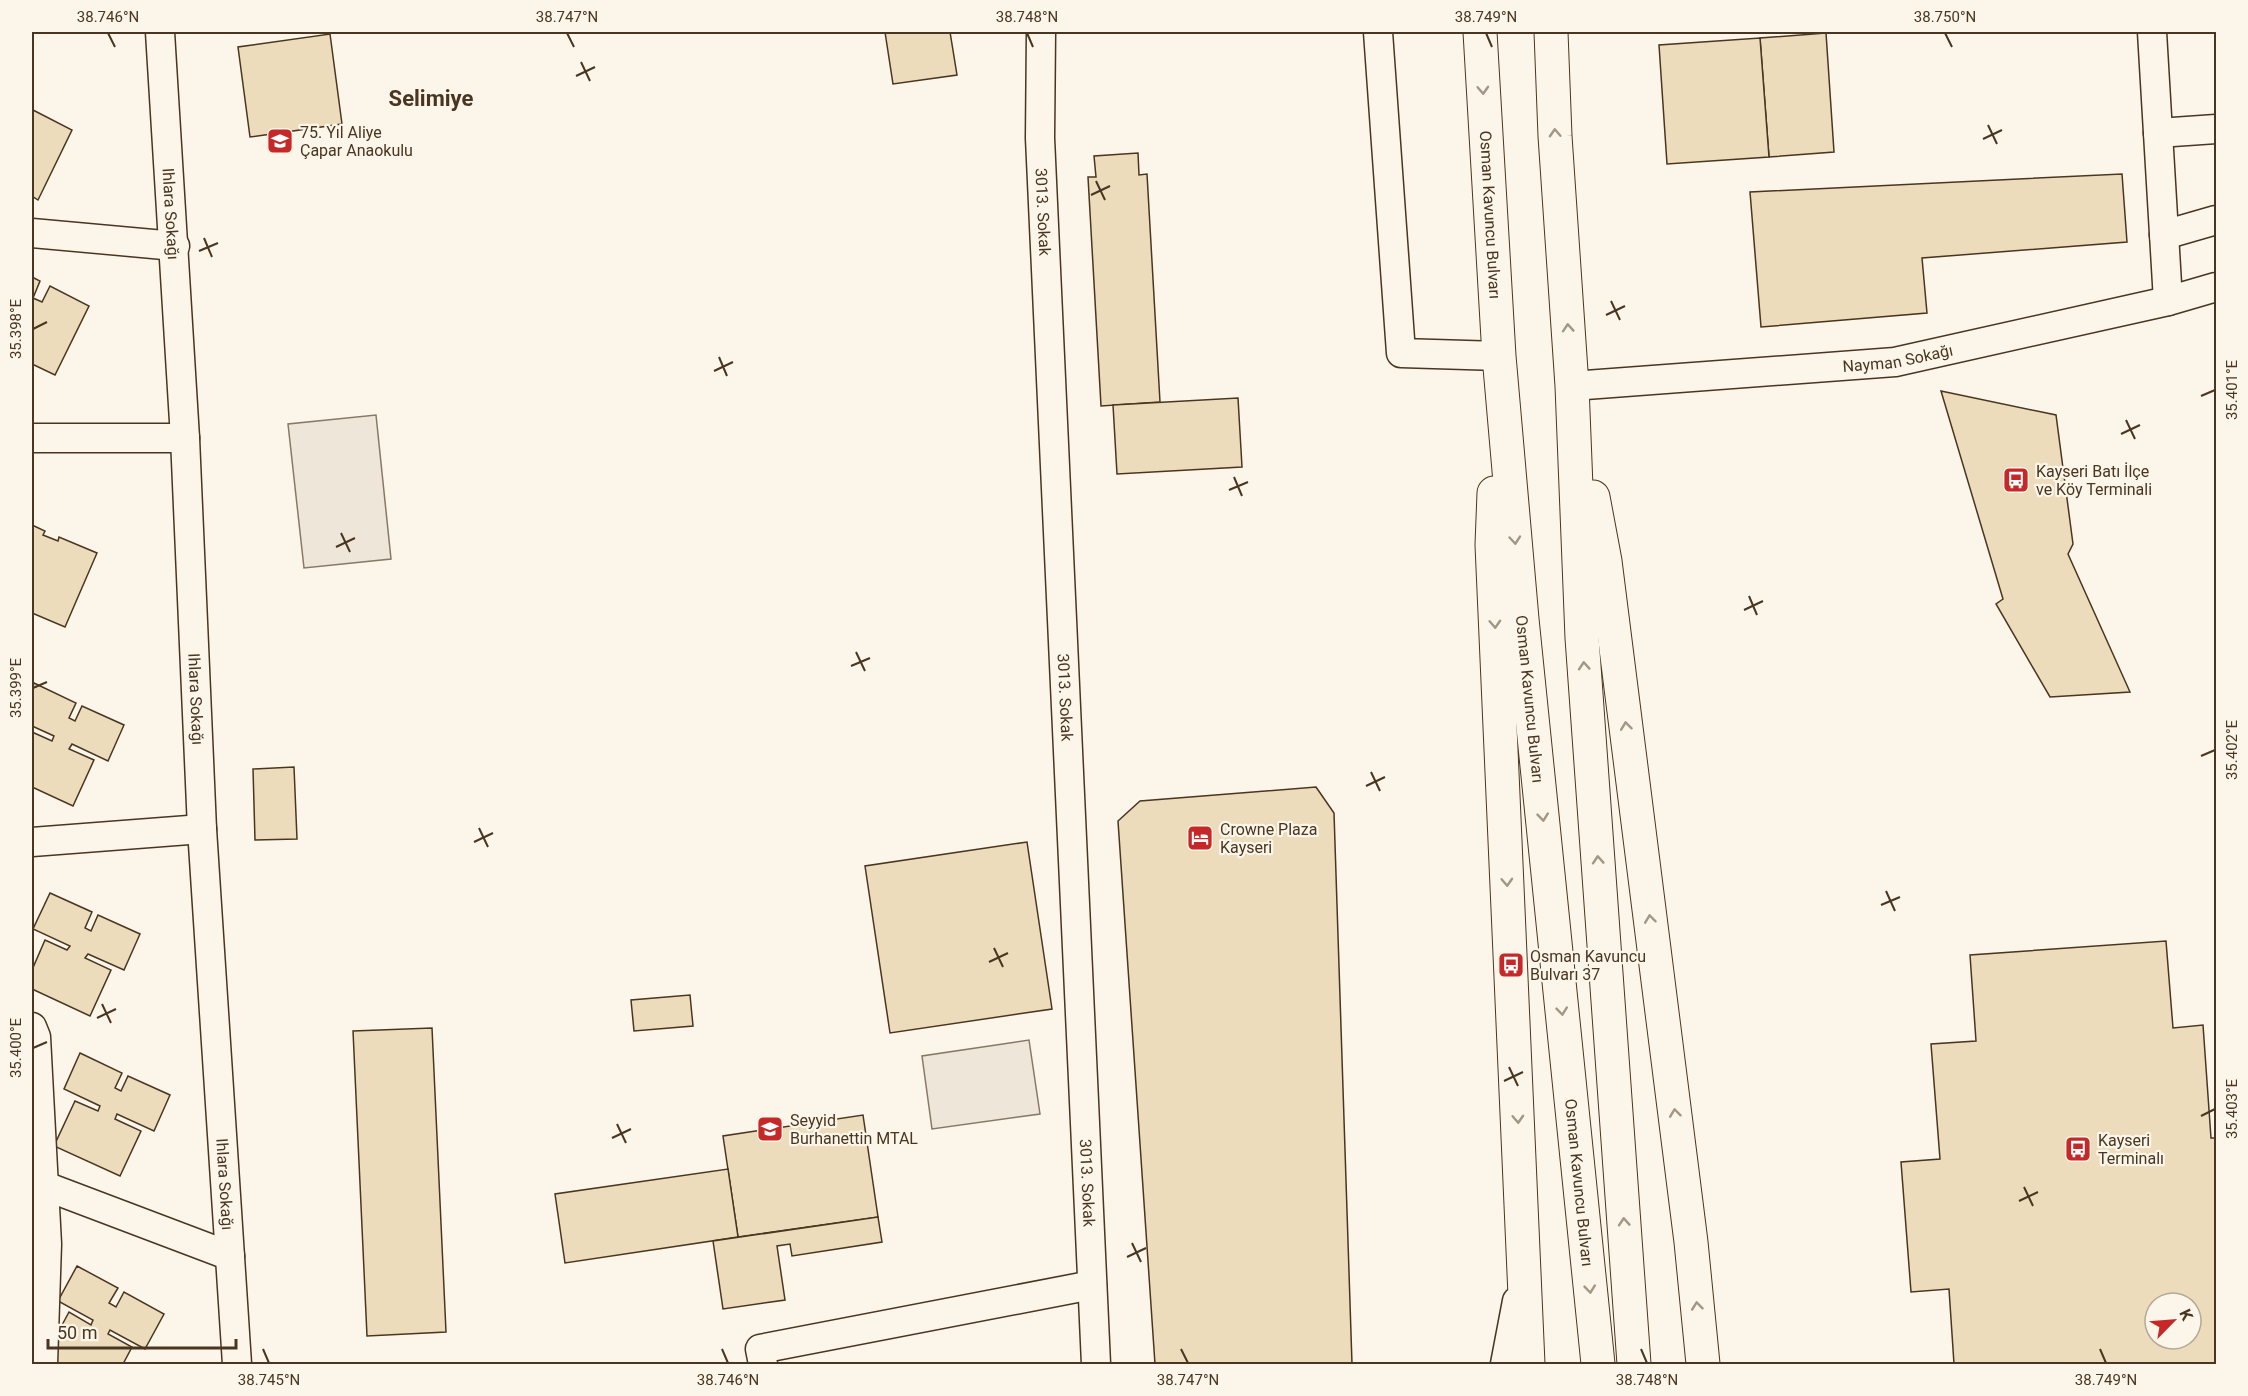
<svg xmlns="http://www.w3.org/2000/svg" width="2248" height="1396" viewBox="0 0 2248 1396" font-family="Roboto,sans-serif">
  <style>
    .green { fill: #ede6d9; stroke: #887966; stroke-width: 1.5 }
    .building { fill: #ecdcbc; stroke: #4a3520; stroke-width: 1.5; fill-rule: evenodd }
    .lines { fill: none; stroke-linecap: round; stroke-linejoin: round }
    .minor-casing { stroke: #4a3520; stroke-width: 31 }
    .highway-casing { stroke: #4a3520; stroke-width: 35 }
    .minor { stroke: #fbf6e9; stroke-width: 28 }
    .highway { stroke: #fbf6e9; stroke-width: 33 }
    .oneway { stroke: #a29684 }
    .ticks { fill: none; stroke: #4a3520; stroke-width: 2 }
    .labels { text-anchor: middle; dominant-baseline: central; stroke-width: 4.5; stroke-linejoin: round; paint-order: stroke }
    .poi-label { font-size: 16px; fill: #4a3520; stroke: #fbf6e9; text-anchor: start }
    .street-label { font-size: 16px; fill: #4a3520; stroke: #fbf6e9 }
    .district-label { font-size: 22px; font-weight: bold; fill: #4a3520; stroke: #fbf6e9 }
    .neatline { fill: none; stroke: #4a3520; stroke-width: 2 }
    .ticks-label { font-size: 15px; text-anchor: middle; fill: #4a3520 }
  </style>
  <rect width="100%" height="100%" fill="#fbf6e9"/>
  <g class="green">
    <path d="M 376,415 L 391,559 L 304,568 L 288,424 Z"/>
    <path d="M 1029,1040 L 1040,1114 L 932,1129 L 922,1056 Z"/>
  </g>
  <g class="building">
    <path d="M 885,32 L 950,32 L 957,75 L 893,84 Z"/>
    <path d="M 1826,33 L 1834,152 L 1769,157 L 1760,38 Z"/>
    <path d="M 330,34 L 342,124 L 250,137 L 238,47 Z"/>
    <path d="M 1760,38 L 1769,157 L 1667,164 L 1659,45 Z"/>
    <path d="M 33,110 L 72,130 L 38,200 L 32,196 Z"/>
    <path d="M 1138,153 L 1139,175 L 1147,174 L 1160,402 L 1101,406 L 1088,177 L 1096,177 L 1094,156 Z"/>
    <path d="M 2122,174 L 2127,242 L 1922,258 L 1927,313 L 1761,327 L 1750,192 Z"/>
    <path d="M 32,277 L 40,281 L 33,298 L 42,302 L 50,286 L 89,306 L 55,375 L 32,364 Z"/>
    <path d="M 1941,391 L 2056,415 L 2073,544 L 2068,554 L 2130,692 L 2050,697 L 1996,604 L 2003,599 Z"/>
    <path d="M 1238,398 L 1242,467 L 1117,474 L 1113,405 Z"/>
    <path d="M 32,525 L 45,531 L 43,535 L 58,541 L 59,537 L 97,553 L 65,627 L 32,613 Z"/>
    <path d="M 34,683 L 76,703 L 69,718 L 75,721 L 82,706 L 124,725 L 108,761 L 72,744 L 69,749 L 94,760 L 73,806 L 32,787 L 32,732 L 52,741 L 54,736 L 32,726 L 32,688 Z"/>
    <path d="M 294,767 L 297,839 L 255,840 L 253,769 Z"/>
    <path d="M 1316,787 L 1334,813 L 1352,1364 L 1155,1364 L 1118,821 L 1140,801 Z"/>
    <path d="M 1027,842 L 1052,1009 L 890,1033 L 865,866 Z"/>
    <path d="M 50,893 L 92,912 L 85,928 L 91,931 L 98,915 L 140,934 L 124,970 L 88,954 L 85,958 L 111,970 L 90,1016 L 32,989 L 32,970 L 45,940 L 67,950 L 70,946 L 33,929 Z"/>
    <path d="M 2166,941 L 2173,1028 L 2203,1025 L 2211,1138 L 2216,1138 L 2216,1364 L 1954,1364 L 1949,1289 L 1911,1292 L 1901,1162 L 1940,1159 L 1931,1044 L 1976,1041 L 1970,955 ZM 2155,1303 L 2191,1303 L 2191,1339 L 2155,1339 Z"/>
    <path d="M 690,995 L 693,1026 L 634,1031 L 631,1000 Z"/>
    <path d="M 432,1028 L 446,1332 L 367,1336 L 353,1031 Z"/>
    <path d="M 80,1053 L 122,1073 L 115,1088 L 121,1091 L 128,1076 L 170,1095 L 154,1131 L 117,1114 L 115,1119 L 141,1131 L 120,1176 L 54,1146 L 75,1101 L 98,1111 L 100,1106 L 64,1089 Z"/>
    <path d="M 863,1115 L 878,1217 L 738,1237 L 723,1136 Z"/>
    <path d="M 728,1169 L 738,1237 L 565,1263 L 555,1194 Z"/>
    <path d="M 878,1217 L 882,1242 L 792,1256 L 790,1244 L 777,1246 L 785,1300 L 723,1309 L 713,1241 Z"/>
    <path d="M 77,1266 L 118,1288 L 109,1303 L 116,1307 L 124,1292 L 164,1314 L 145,1349 L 110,1330 L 108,1334 L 132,1347 L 123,1364 L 59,1364 L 45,1357 L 69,1312 L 91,1325 L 93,1320 L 58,1301 Z"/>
  </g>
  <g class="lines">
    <defs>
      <g id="minor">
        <path id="s1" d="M 160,32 L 185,438 L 202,829 L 237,1364"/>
        <path id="s2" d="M 1041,32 L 1040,138 L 1096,1364"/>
        <path d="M 1378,32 L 1401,353 L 1499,356"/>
        <path d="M 2152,32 L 2168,301"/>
        <path d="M 2158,133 L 2216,129"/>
        <path d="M 32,233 L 175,246"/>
        <path d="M 2164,235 L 2216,220"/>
        <path id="s3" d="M 1572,386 L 1895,362 L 2168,301 L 2216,287"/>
        <path d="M 32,438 L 185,438"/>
        <path d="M 32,842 L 202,829"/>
        <path d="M 32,1027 L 36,1037 L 47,1244 L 43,1364"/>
        <path d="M 45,1186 L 230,1256"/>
        <path d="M 763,1364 L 760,1349 L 1092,1285"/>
        <path d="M 1505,1364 L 1517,1301"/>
      </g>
      <g id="highway">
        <path id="s4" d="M 1480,32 L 1499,356 L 1522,619 L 1598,1364"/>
        <path d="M 1551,32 L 1555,136 L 1572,386 L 1582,638 L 1634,1364"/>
        <path d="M 1494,493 L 1492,545 L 1528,1364"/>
        <path d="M 1593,497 L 1605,561 L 1691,1242 L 1703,1364"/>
      </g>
    </defs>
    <use href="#minor" class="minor-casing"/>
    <use href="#highway" class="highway-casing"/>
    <use href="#minor" class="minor"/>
    <use href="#highway" class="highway"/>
  </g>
  <defs><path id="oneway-chevron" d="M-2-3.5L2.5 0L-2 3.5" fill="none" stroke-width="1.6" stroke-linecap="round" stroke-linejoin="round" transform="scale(1.5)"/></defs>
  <g class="oneway">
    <use href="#oneway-chevron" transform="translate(1483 90) rotate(87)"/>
    <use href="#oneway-chevron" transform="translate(1555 133) rotate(-93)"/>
    <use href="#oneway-chevron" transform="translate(1568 328) rotate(-94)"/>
    <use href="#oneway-chevron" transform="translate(1515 540) rotate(85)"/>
    <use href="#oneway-chevron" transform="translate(1495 624) rotate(87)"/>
    <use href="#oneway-chevron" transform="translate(1584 666) rotate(-94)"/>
    <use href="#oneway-chevron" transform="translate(1626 726) rotate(-97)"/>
    <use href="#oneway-chevron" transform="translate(1543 817) rotate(84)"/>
    <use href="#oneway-chevron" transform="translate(1598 860) rotate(-94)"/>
    <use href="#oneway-chevron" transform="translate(1507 882) rotate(87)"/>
    <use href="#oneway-chevron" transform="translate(1650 919) rotate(-97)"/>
    <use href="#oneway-chevron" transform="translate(1562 1011) rotate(84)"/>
    <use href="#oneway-chevron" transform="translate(1675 1113) rotate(-97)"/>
    <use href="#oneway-chevron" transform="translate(1518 1119) rotate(87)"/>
    <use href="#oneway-chevron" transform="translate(1624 1222) rotate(-94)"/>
    <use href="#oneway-chevron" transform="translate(1590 1289) rotate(84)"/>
    <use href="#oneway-chevron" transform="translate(1697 1306) rotate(-96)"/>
  </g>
  <path class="ticks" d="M 108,33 L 115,47M 567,33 L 574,47M 1027,33 L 1033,47M 1486,33 L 1492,47M 1945,33 L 1952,47M 581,62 L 590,81M 576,76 L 595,67M 1988,125 L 1997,144M 1983,139 L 2002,130M 1096,181 L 1105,200M 1091,195 L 1110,186M 204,238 L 212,257M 199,251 L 218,243M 1611,301 L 1620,320M 1606,315 L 1625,306M 33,329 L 47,322M 719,357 L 727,376M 714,371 L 733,362M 2201,396 L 2215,390M 2126,420 L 2135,439M 2121,434 L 2140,425M 1234,477 L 1242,496M 1229,490 L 1248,482M 341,533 L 350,552M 336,547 L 355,538M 1749,596 L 1757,615M 1744,610 L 1763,601M 856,652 L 865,671M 851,666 L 870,658M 33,688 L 47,682M 2201,756 L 2215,750M 1371,772 L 1380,791M 1366,786 L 1385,777M 479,828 L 488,847M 474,842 L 493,833M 1886,891 L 1895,911M 1881,905 L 1900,897M 994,948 L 1003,967M 989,962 L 1008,953M 102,1004 L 111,1023M 97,1018 L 116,1009M 33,1048 L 47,1042M 1509,1067 L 1518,1086M 1504,1081 L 1523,1072M 2201,1116 L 2215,1109M 617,1124 L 626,1143M 612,1138 L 631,1129M 2024,1187 L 2033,1206M 2019,1201 L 2038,1192M 1132,1243 L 1141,1262M 1127,1257 L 1146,1248M 263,1349 L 269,1363M 722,1349 L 728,1363M 1181,1349 L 1188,1363M 1641,1349 L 1647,1363M 2100,1349 L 2106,1363"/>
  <defs>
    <symbol id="school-square" viewBox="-11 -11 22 22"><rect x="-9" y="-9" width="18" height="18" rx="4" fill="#c62828" stroke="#fbf6e9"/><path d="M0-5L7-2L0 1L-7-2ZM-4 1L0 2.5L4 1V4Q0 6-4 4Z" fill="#fff"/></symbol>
    <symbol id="bus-square" viewBox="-11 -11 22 22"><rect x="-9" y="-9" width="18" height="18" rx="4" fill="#c62828" stroke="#fbf6e9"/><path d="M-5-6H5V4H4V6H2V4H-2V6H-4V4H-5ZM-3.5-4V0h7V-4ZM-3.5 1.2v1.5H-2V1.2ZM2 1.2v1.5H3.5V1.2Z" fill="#fff"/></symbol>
    <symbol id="hotel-square" viewBox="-11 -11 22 22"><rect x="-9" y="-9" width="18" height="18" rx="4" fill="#c62828" stroke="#fbf6e9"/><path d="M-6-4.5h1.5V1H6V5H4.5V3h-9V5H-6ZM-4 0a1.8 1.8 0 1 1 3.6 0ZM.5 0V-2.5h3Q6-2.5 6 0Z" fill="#fff"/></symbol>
  </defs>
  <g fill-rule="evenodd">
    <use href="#school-square" x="265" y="126" width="30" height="30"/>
    <use href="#bus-square" x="2001" y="465" width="30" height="30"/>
    <use href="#hotel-square" x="1185" y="823" width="30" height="30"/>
    <use href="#bus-square" x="1496" y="950" width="30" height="30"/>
    <use href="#school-square" x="755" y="1114" width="30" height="30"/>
    <use href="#bus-square" x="2063" y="1134" width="30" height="30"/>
  </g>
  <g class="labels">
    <g class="poi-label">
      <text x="300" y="132">75. Yıl Aliye<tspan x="300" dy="18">Çapar Anaokulu</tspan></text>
      <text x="2036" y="471">Kayseri Batı İlçe<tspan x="2036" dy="18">ve Köy Terminali</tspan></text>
      <text x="1220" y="829">Crowne Plaza<tspan x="1220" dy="18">Kayseri</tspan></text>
      <text x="1530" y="956">Osman Kavuncu<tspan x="1530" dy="18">Bulvarı 37</tspan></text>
      <text x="790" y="1120">Seyyid<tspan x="790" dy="18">Burhanettin MTAL</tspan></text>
      <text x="2098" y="1140">Kayseri<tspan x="2098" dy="18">Terminalı</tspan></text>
    </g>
    <g class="street-label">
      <text stroke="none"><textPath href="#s1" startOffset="182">Ihlara Sokağı</textPath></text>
      <text stroke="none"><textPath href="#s2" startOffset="180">3013. Sokak</textPath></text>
      <text stroke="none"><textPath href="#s4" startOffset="183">Osman Kavuncu Bulvarı</textPath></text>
      <text stroke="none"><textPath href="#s3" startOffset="327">Nayman Sokağı</textPath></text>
      <text stroke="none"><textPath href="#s1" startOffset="668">Ihlara Sokağı</textPath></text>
      <text stroke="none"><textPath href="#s2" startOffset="666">3013. Sokak</textPath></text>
      <text stroke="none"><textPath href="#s4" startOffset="669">Osman Kavuncu Bulvarı</textPath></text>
      <text stroke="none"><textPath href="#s4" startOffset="1155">Osman Kavuncu Bulvarı</textPath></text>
      <text stroke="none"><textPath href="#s1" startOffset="1154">Ihlara Sokağı</textPath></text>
      <text stroke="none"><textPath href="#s2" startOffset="1152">3013. Sokak</textPath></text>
    </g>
    <g class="district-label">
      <text x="431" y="98">Selimiye</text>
    </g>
  </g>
  <rect width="2248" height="1396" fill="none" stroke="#fbf6e9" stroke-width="66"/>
  <g transform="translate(2173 1321) rotate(65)"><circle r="28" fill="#fbf6e9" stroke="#b4a999" stroke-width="1.5"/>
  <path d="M0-4.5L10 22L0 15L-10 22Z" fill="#c62828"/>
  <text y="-9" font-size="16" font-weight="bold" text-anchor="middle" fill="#4a3520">K</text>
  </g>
  <path d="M48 1339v9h188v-9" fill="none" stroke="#4a3520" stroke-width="3"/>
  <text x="57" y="1339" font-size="18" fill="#4a3520" stroke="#fbf6e9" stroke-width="4.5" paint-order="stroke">50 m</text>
  <rect x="33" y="33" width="2182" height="1330" class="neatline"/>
  <g class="ticks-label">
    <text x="108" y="22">38.746°N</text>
    <text x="567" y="22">38.747°N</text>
    <text x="1027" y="22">38.748°N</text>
    <text x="1486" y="22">38.749°N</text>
    <text x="1945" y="22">38.750°N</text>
    <text transform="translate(16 329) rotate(-90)" y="5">35.398°E</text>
    <text transform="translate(2232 390) rotate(-90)" y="5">35.401°E</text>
    <text transform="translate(16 688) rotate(-90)" y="5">35.399°E</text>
    <text transform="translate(2232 750) rotate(-90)" y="5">35.402°E</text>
    <text transform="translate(16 1048) rotate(-90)" y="5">35.400°E</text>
    <text transform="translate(2232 1109) rotate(-90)" y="5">35.403°E</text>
    <text x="269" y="1385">38.745°N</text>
    <text x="728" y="1385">38.746°N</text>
    <text x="1188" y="1385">38.747°N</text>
    <text x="1647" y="1385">38.748°N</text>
    <text x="2106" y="1385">38.749°N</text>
  </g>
</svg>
